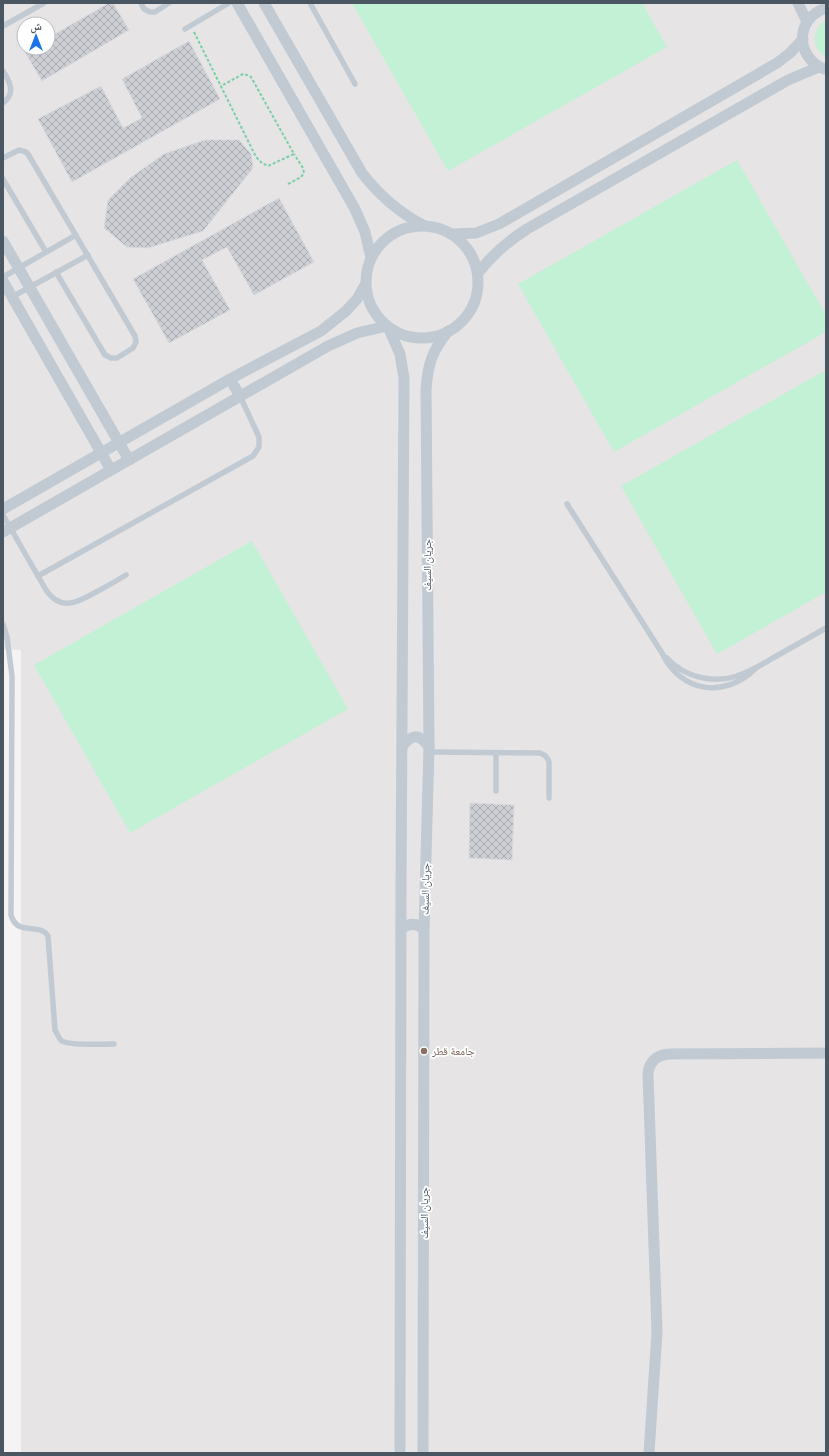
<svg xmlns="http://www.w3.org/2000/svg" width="829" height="1456" viewBox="0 0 829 1456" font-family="Cabin,'Noto Naskh Arabic',sans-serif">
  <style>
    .education { fill: #e6e4e5; fill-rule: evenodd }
    .grass { fill: #c3f1d5 }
    .building { fill: url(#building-cross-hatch); stroke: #d7d9de }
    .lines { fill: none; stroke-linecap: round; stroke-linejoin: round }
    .path { stroke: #7ad0a6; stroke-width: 2; stroke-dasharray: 3 2; stroke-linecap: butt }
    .service { stroke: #c1cad2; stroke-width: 5.5 }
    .minor { stroke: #c1cad2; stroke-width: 11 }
    .education-dot { fill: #8d6e63; stroke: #fff; stroke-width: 1.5 }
    .labels { text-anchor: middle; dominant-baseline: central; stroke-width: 3.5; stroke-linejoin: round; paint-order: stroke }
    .street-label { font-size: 11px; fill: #4a5661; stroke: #fff }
    .education-label { font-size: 11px; fill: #785e54; stroke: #fff; text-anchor: start }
  </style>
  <defs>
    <pattern id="building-cross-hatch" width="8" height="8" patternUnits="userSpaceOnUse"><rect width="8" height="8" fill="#cdcfd5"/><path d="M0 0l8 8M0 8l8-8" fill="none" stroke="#a8abb0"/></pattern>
  </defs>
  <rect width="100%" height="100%" fill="#f5f3f3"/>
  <path class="education" d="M 3,3 L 826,3 L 826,1453 L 21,1453 L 21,650 L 3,649 ZM 24,24 L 48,24 L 48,48 L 24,48 Z"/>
  <g class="grass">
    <path d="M 352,3 L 642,3 L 667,47 L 448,171 Z"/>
    <path d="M 826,20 L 826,57 C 811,48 811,29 826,20 Z"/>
    <path d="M 737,160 L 826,315 L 826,332 L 614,452 L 518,284 Z"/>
    <path d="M 826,370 L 826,592 L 717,654 L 621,486 Z"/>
    <path d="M 252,541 L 348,709 L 130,833 L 34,665 Z"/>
  </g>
  <g class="building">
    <path d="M 109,3 L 113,3 L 129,30 L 42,81 L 25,52 L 31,48 L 48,48 L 48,38 Z"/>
    <path d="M 189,41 L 220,99 L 72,182 L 38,119 L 101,86 L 123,128 L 142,118 L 122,79 Z"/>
    <path d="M 205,140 L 239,140 L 251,154 L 253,168 L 203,231 L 148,248 L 127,247 L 104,228 L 108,200 L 130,178 L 164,154 Z"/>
    <path d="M 279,198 L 314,262 L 254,295 L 227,247 L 202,260 L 230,310 L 169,343 L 133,279 Z"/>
    <path d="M 470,803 L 514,805 L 512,860 L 469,858 Z"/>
  </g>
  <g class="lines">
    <g class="path">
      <path d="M 194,32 L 256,157 L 262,163 L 268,166 L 294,154 L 251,77 L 247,75 L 243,74 L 221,86"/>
      <path d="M 288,184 L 301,177 L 304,173 L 303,168 L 294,154"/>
    </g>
    <g class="service">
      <path d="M 141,3 L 144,9 L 150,12 L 155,12 L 169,3"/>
      <path d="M 310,3 L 355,84"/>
      <path d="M 3,26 L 44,3"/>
      <path d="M 185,29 L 229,3"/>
      <path d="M 3,71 C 10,82 16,93 3,103"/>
      <path d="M 3,158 L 19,150 L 26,152 L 28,154 L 135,336 L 136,342 L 133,348 L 117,358 L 111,358 L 105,355 L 56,272"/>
      <path d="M 3,179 L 46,252"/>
      <path d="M 3,277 L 76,235"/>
      <path d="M 12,297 L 88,255"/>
      <path d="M 567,504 L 662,653 C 681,693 725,699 756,668"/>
      <path d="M 3,515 L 46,590 C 61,612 78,602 96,592 C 106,587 116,581 126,575"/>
      <path d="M 38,576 L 253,456 L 259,447 L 259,437 L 240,396"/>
      <path d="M 3,624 L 7,637 L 12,676 L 11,915 C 17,937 40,922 48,936 L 55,1030 C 57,1033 59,1039 62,1041 C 70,1046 103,1044 114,1044"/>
      <path d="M 667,658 C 684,677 713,684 737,676 C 750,672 761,665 773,658 C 791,648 808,638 826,628"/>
      <path d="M 429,752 L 540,753 C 545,755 548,757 549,762 L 549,798"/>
      <path d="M 496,791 L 496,753"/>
    </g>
    <g class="minor">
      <path d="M 237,3 L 355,209 L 365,232 L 371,258"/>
      <path d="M 264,3 L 362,173 C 379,195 398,212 423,225"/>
      <path d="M 798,3 L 807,22"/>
      <path d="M 824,69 C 795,57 795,18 826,8"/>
      <circle cx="422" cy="282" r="56"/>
      <path d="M 453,234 L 476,233 L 499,224 L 777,63 L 790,53 L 803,39"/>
      <path d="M 3,241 L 129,460"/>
      <path d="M 478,273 C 492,255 508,241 527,229 L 788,80 L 819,67"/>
      <path d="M 3,281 L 111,470"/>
      <path d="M 389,329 L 400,354 L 404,378 L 401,889 L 400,1453"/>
      <path d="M 230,379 L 240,396"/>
      <path d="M 3,509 L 230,379 L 321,331 L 346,311 L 357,299 L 365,285"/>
      <path d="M 3,532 L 328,346 L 357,333 L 387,326"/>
      <path d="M 402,747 C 411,734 419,733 429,747"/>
      <path d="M 401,929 C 409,923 417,922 424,930"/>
      <path d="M 423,1453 L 424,930 L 429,747 L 426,389 C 428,364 432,351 448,331"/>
      <path d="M 649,1453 L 657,1332 L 648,1074 C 649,1061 657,1055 669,1054 L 826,1053"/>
    </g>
  </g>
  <circle class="education-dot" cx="424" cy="1051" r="4"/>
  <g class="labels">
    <g class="street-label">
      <text transform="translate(427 565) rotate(-90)">جريان السيف</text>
      <text transform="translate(425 889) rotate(-89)">جريان السيف</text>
      <text transform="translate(424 1213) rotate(-90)">جريان السيف</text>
    </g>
    <g class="education-label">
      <text x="432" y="1051">جامعة قطر</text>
    </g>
  </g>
  <rect width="829" height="1456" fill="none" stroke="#4a5661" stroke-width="8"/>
  <g transform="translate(36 36)"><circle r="19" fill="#ffffff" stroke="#b7bbc0"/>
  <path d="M0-3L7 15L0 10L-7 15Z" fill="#1a73e8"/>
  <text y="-6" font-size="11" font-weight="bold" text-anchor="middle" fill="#4a5661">ش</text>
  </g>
</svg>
